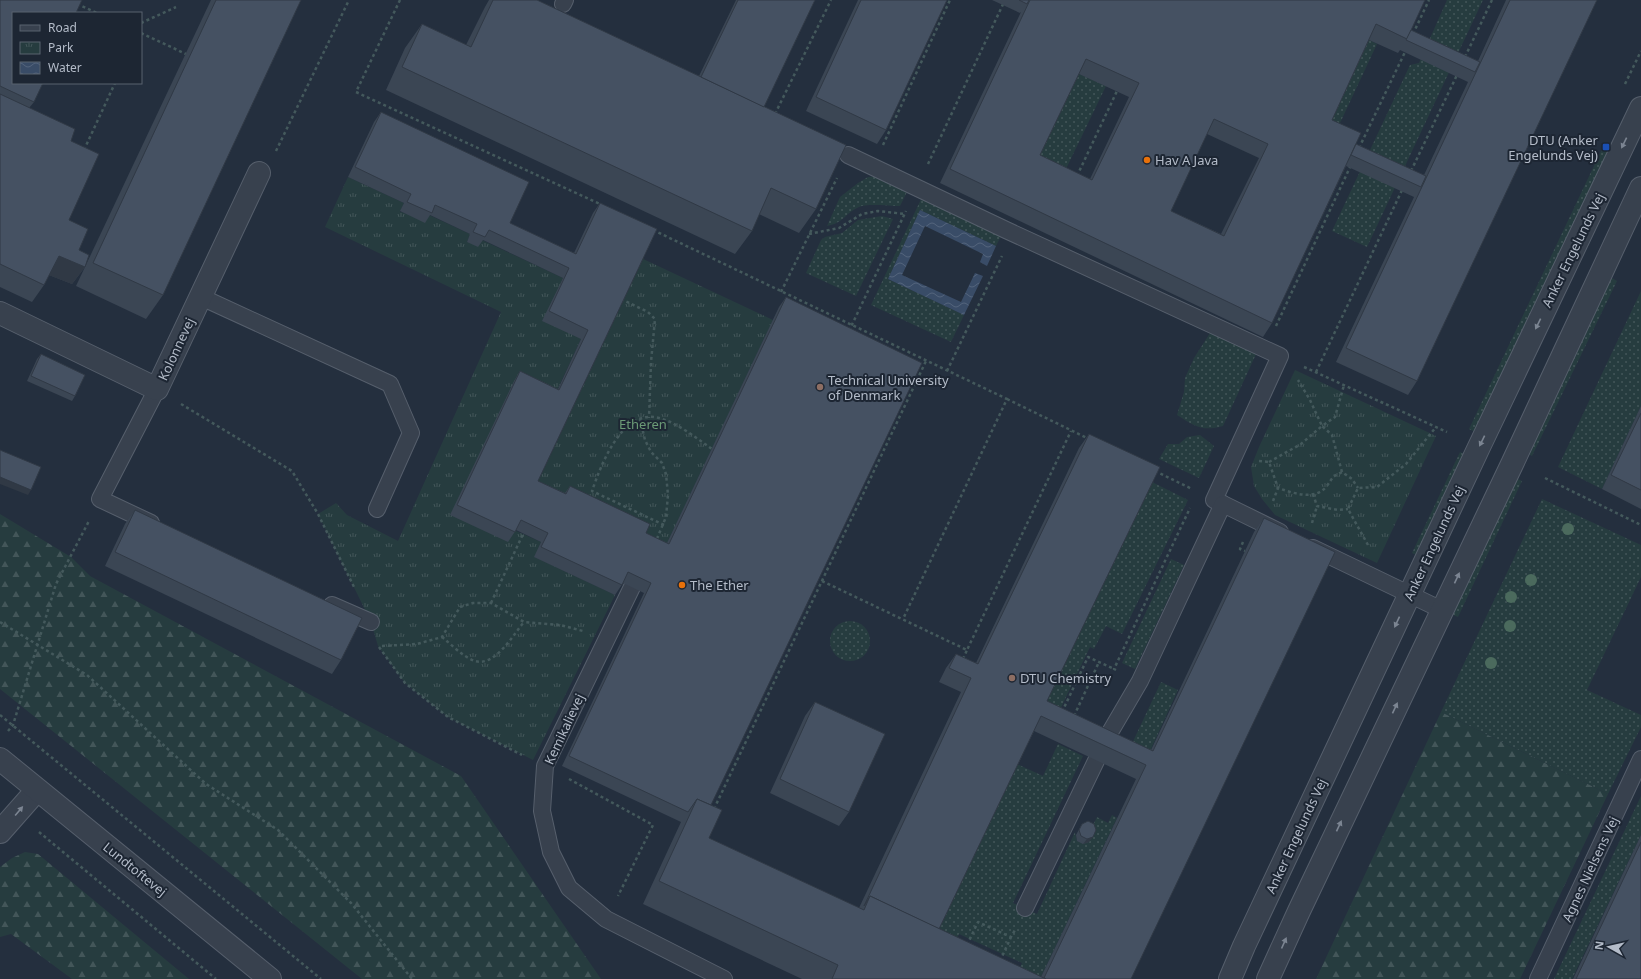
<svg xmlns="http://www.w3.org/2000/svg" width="1641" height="979" viewBox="0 0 1641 979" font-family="'Noto Sans',sans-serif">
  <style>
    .grass { fill: url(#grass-dots) }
    .forest { fill: url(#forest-firs) }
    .park { fill: url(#park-tufts) }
    .water { fill: url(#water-waves) }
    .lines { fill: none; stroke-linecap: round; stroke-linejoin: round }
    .service-casing { stroke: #565f6c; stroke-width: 18 }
    .minor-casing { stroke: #565f6c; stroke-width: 24 }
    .tertiary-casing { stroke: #565f6c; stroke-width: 24 }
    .path { stroke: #44595c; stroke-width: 2.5; stroke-dasharray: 3 3; stroke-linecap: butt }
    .service { stroke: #38414e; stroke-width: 16 }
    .minor { stroke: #38414e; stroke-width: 22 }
    .tertiary { stroke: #38414e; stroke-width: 22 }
    .tree { fill: #4b6a5d }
    .wall { fill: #3b4654; fill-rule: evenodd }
    .shaded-wall { fill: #303945 }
    .building { fill: #455162; stroke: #303945; fill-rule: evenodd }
    .oneway { fill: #7c8592 }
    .transit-dot { fill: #1a4fb4; stroke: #1d2633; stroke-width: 1.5 }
    .food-dot { fill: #e8710a; stroke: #1d2633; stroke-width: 1.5 }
    .education-dot { fill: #8d6e63; stroke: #1d2633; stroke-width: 1.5 }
    .labels { text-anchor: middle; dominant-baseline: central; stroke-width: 4; stroke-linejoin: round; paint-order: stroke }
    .poi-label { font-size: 13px; fill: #b4bcc9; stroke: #1d2633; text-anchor: start }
    .street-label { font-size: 13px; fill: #b4bcc9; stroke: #1d2633 }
    .park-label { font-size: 13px; fill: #6b9a76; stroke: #1d2633 }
  </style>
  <defs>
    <pattern id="grass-dots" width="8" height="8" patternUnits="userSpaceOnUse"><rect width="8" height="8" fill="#263c3f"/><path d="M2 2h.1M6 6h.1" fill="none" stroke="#435659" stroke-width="1.8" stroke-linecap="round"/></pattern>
    <pattern id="forest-firs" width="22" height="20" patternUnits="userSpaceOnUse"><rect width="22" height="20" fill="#263c3f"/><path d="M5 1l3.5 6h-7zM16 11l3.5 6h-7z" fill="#435659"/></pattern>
    <pattern id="park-tufts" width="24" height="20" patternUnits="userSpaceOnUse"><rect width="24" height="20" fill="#263c3f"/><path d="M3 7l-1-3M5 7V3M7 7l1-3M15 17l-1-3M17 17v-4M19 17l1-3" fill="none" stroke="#435659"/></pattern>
    <pattern id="water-waves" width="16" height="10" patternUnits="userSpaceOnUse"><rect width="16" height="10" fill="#394c67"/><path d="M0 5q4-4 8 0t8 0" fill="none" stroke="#53647b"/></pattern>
  </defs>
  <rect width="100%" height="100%" fill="#242f3e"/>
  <g class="grass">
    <path d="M 1447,0 L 1483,0 L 1367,247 L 1332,231 L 1410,65 L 1419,63 Z"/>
    <path d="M 1366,38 L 1377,44 L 1333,138 L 1322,134 Z"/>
    <path d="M 1077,73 L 1106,86 L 1064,173 L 1035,159 Z"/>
    <path d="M 1602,149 L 1608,152 L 1475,432 L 1469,429 Z"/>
    <path d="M 883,176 L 909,188 L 900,206 C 890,206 867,203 859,207 C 845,213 844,223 827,226 L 840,197 L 858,183 L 868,177 Z"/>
    <path d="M 923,195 L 1003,232 L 996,246 L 920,210 L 888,279 L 964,315 L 951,342 L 871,305 Z"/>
    <path d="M 882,216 L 893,219 L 856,296 L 806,273 L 821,240 L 825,237 L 842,233 L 858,220 Z"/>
    <path d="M 1610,277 L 1617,281 L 1532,456 L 1526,453 Z"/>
    <path d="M 1641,291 L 1641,406 L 1602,489 L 1558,467 Z"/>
    <path d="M 1212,330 L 1257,352 L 1223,426 C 1203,432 1194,426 1177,415 L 1184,392 L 1185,378 L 1194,358 Z"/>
    <path d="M 1200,435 L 1214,446 L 1199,478 L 1159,459 L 1168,444 L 1179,444 L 1187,437 Z"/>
    <path d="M 1460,452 L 1466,455 L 1418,556 L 1412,553 Z"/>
    <path d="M 1516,478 L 1522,481 L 1458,617 L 1451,614 Z"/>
    <path d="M 1150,481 L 1188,500 L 1122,634 L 1106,626 L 1094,649 L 1090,647 L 1055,720 L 1040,712 Z"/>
    <path d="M 1542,499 L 1641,545 L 1641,577 L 1587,690 L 1641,715 L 1641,727 L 1608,794 L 1441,712 Z"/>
    <path d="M 1171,559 L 1184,565 L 1135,669 L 1122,663 Z"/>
    <circle cx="850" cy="641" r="20"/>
    <path d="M 1161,682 L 1178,690 L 1146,760 L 1128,752 Z"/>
    <path d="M 1058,744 L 1083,756 L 1013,903 L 1037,914 L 1075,832 L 1077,841 L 1091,829 L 1097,817 L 1108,823 L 1112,815 L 1117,818 L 1040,979 L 1015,979 L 1022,963 L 959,934 L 945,963 L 925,953 L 1015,763 L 1043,776 Z"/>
    <path d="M 1641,796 L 1641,835 L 1572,979 L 1554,979 Z"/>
  </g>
  <g class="forest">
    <path d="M 0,514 L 71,557 L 90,576 L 461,776 L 601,979 L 362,979 L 0,689 Z"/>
    <path d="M 1441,712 L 1608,794 L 1520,979 L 1316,979 Z"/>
    <path d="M 25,852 L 38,854 L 189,979 L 72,979 L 11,934 L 0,937 L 0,867 L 12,858 Z"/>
  </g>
  <g class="park">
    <path d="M 348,177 L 404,203 L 400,212 L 429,215 L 470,234 L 467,242 L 482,240 L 563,278 L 581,339 L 553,399 L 514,530 L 541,542 L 535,557 L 615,595 L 533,760 L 448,717 L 405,683 L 378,646 L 371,622 L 318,514 L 336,503 L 347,515 L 398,541 L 501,312 L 325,227 Z"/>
    <path d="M 641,258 L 773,320 L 662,554 L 531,490 Z"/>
    <path d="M 1295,370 L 1436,436 L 1377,563 L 1275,515 L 1262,499 L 1254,486 L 1251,467 L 1259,447 Z"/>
  </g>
  <path class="water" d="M 920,210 L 996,246 L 987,266 L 980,262 L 983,254 L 925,226 L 902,275 L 961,302 L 975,273 L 983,276 L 964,315 L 888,279 Z"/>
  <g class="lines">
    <defs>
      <g id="service">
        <path d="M 563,4 L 565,0"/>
        <path d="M 848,155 L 1006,230 L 1280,356 L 1214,500 L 1223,504"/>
        <path d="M 201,297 L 390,384 L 411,433 L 377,509"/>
        <path d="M 151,523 L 100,499 L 157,389"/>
        <path d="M 1313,548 L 1442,610"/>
        <path d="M 632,587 L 545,766 L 542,811 L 551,852 L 569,888 L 606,919 L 724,979"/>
        <path d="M 332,605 L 371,622"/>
        <path d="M 1025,908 L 1109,734 L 1140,681 L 1223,504 L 1280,532"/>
        <path d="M 1538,979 L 1641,759"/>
      </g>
      <g id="minor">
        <path d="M 0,313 L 157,389 L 259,173"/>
        <path d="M 0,832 L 37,790"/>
      </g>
      <g id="tertiary">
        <path d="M 0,759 L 270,979"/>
        <path d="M 1230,979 L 1244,946 L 1479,447 L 1641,108"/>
        <path d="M 1268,979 L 1299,911 L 1513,462 L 1641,188"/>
      </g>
    </defs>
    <use href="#service" class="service-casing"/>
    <use href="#minor" class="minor-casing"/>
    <use href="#tertiary" class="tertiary-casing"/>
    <g class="path">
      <path d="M 400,0 L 356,92 L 602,205"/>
      <path d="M 77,4 L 97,13"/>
      <path d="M 141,23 L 176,7"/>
      <path d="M 141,33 L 186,54"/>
      <path d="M 1413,34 L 1429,0"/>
      <path d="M 1465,57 L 1492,0"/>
      <path d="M 1625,84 L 1641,51"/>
      <path d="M 775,114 L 831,0"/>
      <path d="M 883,145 L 950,0"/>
      <path d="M 1359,148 L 1406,50"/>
      <path d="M 84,150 L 115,83"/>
      <path d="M 276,151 L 349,0"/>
      <path d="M 928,164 L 1005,0"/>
      <path d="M 1411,171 L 1457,75"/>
      <path d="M 1077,176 L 1117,91"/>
      <path d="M 653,230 L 1007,399 L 903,619"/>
      <path d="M 809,234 L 839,228 L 862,214 L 878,211 L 905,214"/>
      <path d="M 781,292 L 837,178"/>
      <path d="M 621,299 L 648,312 L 655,319 L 651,362 L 649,418"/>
      <path d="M 1276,326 L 1351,165"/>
      <path d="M 849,331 L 906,211"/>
      <path d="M 1304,367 L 1447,432"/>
      <path d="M 947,371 L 1002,256"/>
      <path d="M 1316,372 L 1403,188"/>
      <path d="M 1007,399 L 1089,439"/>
      <path d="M 181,404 L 292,471 L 318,514 L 354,587"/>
      <path d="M 640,419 L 645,440 L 651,452 L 662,463 L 666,474 L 668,495 L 666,517 L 656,541"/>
      <path d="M 1259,461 L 1269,462 L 1278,488 C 1293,493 1314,501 1326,487 C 1333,478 1331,477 1342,472 L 1352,479 L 1358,488"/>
      <path d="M 1269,462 L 1301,444 L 1322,426 L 1310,400 L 1298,380"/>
      <path d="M 1155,471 L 1192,489"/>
      <path d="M 1342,472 L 1332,435 L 1322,426 L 1335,417 L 1344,385"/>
      <path d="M 1545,478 L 1641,525"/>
      <path d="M 1313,494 L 1317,506 L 1338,510 L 1348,509"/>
      <path d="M 1273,501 L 1278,488"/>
      <path d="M 1312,523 L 1317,506"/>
      <path d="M 664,525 L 592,491 C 601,465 622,408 659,418 C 678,423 696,438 712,449"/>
      <path d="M 1243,542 L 1240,549 L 1245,551"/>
      <path d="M 1368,545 L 1348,509 L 1358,488 L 1377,487 L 1406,464 L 1436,427"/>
      <path d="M 822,581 L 967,650 L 1071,431"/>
      <path d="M 491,603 L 523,534"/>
      <path d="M 0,622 L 87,675 L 206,784 L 278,830 L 351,903 L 412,979"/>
      <path d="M 442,637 C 452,645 463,657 475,661 C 495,667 513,635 524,622"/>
      <path d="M 382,646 L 417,644 L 442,637 L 460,607 L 473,603 L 491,603 L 524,622 L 560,625 L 583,631"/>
      <path d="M 379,647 L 405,683 L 448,717 L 522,755"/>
      <path d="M 963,659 L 967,650"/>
      <path d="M 1116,670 L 1114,669 L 1190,508"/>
      <path d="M 1062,712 L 1088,657 L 1114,669"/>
      <path d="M 0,715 L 321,979"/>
      <path d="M 1074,716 L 1099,662"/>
      <path d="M 8,731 L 13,725 L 56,584 L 89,521"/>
      <path d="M 569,779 L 653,825 L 618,896"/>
      <path d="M 714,809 L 926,361"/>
      <path d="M 39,832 L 216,979"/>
      <path d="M 967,945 L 978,922 L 1011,937 L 1015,930"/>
      <path d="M 1000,961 L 1011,937"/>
    </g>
    <use href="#service" class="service"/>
    <use href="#minor" class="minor"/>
    <use href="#tertiary" class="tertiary"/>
  </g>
  <g class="tree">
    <circle cx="1568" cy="529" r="6"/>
    <circle cx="1531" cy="580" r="6"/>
    <circle cx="1511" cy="597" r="6"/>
    <circle cx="1510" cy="626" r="6"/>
    <circle cx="1491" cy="663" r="6"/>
  </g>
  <g class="wall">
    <path d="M 0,0 L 34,102 L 29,108 L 71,141 L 69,220 L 85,267 L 72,284 L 49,275 L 44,285 L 32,302 L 0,287 Z"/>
    <path d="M 211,0 L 301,0 L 163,295 L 146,319 L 76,286 Z"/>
    <path d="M 489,0 L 537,0 L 699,76 L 736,0 L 815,0 L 764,107 L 816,209 L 799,233 L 759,214 L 752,231 L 735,254 L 386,90 L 405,48 L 422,24 L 466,45 L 485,7 Z"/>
    <path d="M 858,0 L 947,0 L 886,130 L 877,144 L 806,111 Z"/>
    <path d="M 992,0 L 1425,0 L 1411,30 L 1478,61 L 1506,0 L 1597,0 L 1417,381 L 1408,395 L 1336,362 L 1414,197 L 1346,166 L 1272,323 L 1263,337 L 940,183 L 1021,12 L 1020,13 ZM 1369,40 L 1398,53 L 1400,50 L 1468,82 L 1424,175 L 1356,144 L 1332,120 ZM 1079,74 L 1129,97 L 1090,179 L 1040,155 ZM 1207,134 L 1259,158 L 1221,234 L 1171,211 Z"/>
    <path d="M 381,112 L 510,223 L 574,253 L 593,213 L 600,203 L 657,229 L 538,481 L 565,493 L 570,486 L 646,533 L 667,543 L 779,307 L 786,297 L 711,805 L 709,838 L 859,908 L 961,692 L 939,682 L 946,668 L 956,654 L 976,663 L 1079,448 L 1089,434 L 1047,701 L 1151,750 L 1254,532 L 1264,518 L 1131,979 L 802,979 L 643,904 L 681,822 L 562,766 L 644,593 L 623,583 L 615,595 L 534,557 L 541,542 L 516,530 L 508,542 L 450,515 L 514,381 L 520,371 L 558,389 L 581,339 L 542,321 L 563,278 L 483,240 L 478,247 L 467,242 L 470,234 L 430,215 L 425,223 L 400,211 L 404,203 L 348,177 L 374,122 ZM 1034,731 L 1136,779 L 1041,977 L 939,929 Z"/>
    <path d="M 41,354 L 75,396 L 72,401 L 27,381 L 37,359 Z"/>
    <path d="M 1641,406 L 1641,509 L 1602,489 Z"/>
    <path d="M 135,510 L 341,660 L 332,674 L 105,566 L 125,524 Z"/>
    <path d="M 815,702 L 849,812 L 839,826 L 770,793 L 805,716 Z"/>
    <path d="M 1082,824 L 1089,842 L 1083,844 L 1077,841 L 1076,835 Z"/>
    <path d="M 1641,835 L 1641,979 L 1573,979 Z"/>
  </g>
  <g class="shaded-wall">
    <path d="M 59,256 L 85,267 L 72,284 L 46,274 Z"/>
    <path d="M 0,477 L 31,490 L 28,495 L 0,484 Z"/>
    <path d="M 1093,837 L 1089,842 L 1083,844 L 1087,839 Z"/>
  </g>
  <g class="building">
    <path d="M 0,0 L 82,0 L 76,13 L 13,13 L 13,83 L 43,83 L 34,102 L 0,86 Z"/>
    <path d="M 216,0 L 301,0 L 163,295 L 93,263 Z"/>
    <path d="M 493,0 L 537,0 L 846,145 L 816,209 L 771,188 L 752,231 L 402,67 L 422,24 L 471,47 Z"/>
    <path d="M 738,0 L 815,0 L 764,107 L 701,77 Z"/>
    <path d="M 861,0 L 947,0 L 886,130 L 816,97 Z"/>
    <path d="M 1019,0 L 1029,0 L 1027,4 Z"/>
    <path d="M 1030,0 L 1425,0 L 1407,39 L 1376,24 L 1332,120 L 1361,133 L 1272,323 L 950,169 ZM 1086,59 L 1139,83 L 1092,180 L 1040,155 ZM 1214,119 L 1268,144 L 1224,236 L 1171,211 Z"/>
    <path d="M 1510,0 L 1597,0 L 1417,381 L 1346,348 Z"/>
    <path d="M 1411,30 L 1480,62 L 1475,72 L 1406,40 Z"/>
    <path d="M 0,94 L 75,129 L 71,141 L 99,154 L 69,220 L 88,229 L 79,250 L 89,255 L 85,267 L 59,256 L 44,285 L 0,264 Z"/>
    <path d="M 381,112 L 529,182 L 510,223 L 576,254 L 600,203 L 657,229 L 538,481 L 566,494 L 570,486 L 650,524 L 646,533 L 669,544 L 786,297 L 922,363 L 711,805 L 697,799 L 688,812 L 569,756 L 651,583 L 628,572 L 622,585 L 541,547 L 548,533 L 521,520 L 515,532 L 457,505 L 520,371 L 559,390 L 588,330 L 549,311 L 569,268 L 489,230 L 485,237 L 473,232 L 477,224 L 435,205 L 432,213 L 407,202 L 411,194 L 355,167 Z"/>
    <path d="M 1356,144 L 1426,176 L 1421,187 L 1351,155 Z"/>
    <path d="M 41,354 L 85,375 L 75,396 L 31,376 Z"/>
    <path d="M 1641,413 L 1641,490 L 1611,475 Z"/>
    <path d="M 1089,434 L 1160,467 L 1047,701 L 1153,751 L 1264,518 L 1335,552 L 1131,979 L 1046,979 L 1044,978 L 1146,765 L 1041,716 L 939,929 L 870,896 L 864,906 L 971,678 L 949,668 L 956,654 L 978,664 Z"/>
    <path d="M 0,450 L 41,467 L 31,490 L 0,477 Z"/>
    <path d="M 135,510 L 362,618 L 341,660 L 115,552 Z"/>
    <path d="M 815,702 L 885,734 L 849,812 L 780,779 Z"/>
    <path d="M 697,799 L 722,810 L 709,838 L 864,910 L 870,896 L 1046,979 L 832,979 L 838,965 L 659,881 Z"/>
    <path d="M 1088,821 L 1094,824 L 1096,830 L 1093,837 L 1087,839 L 1081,836 L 1079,830 L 1082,824 Z"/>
    <path d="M 1641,842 L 1641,979 L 1576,979 Z"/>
  </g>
  <defs><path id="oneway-solid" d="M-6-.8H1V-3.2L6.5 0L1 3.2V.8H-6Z"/></defs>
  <g class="oneway">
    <use href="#oneway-solid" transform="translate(1624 143) rotate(116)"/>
    <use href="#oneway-solid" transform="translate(1538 324) rotate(116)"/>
    <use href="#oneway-solid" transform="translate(1482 441) rotate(116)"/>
    <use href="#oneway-solid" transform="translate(1457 578) rotate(-65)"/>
    <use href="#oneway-solid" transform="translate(1397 622) rotate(115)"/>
    <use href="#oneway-solid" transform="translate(1395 708) rotate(-65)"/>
    <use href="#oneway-solid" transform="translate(19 811) rotate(-50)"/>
    <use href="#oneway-solid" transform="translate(1339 826) rotate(-65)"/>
    <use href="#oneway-solid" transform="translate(1284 943) rotate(-66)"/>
  </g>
  <rect class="transit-dot" x="1602" y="143" width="8" height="8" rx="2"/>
  <g class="food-dot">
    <circle cx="1147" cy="160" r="4"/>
    <circle cx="682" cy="585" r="4"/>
  </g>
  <g class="education-dot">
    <circle cx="820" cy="387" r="4"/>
    <circle cx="1012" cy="678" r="4"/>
  </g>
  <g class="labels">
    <g class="poi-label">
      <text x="1598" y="140" text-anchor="end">DTU (Anker<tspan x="1598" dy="15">Engelunds Vej)</tspan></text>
      <text x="1155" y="160">Hav A Java</text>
      <text x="828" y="380">Technical University<tspan x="828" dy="15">of Denmark</tspan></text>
      <text x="690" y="585">The Ether</text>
      <text x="1020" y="678">DTU Chemistry</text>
    </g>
    <g class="street-label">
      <text transform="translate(1573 250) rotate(-64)">Anker Engelunds Vej</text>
      <text transform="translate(176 349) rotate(-65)">Kolonnevej</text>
      <text transform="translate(1434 543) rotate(-65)">Anker Engelunds Vej</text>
      <text transform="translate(564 729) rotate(-65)">Kemikalievej</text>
      <text transform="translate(1296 836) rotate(-65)">Anker Engelunds Vej</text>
      <text transform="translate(135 869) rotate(39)">Lundtoftevej</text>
      <text transform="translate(1590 869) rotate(-65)">Agnes Nielsens Vej</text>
    </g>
    <g class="park-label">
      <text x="643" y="424">Etheren</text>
    </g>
  </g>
  <rect x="12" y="12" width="130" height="72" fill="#1d2633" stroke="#59626f"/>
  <rect x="20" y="25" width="20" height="6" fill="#38414e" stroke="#59626f"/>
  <text x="48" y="32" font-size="12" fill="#b4bcc9">Road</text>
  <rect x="20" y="42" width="20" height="12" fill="url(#park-tufts)" stroke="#59626f"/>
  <text x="48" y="52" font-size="12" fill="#b4bcc9">Park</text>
  <rect x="20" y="62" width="20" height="12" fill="url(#water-waves)" stroke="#59626f"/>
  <text x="48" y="72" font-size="12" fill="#b4bcc9">Water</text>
  <g transform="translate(1609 947) rotate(278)" stroke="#1d2633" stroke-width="3" paint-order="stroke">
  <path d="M0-3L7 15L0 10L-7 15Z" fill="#b4bcc9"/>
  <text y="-6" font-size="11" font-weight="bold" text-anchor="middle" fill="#b4bcc9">N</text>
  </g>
</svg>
